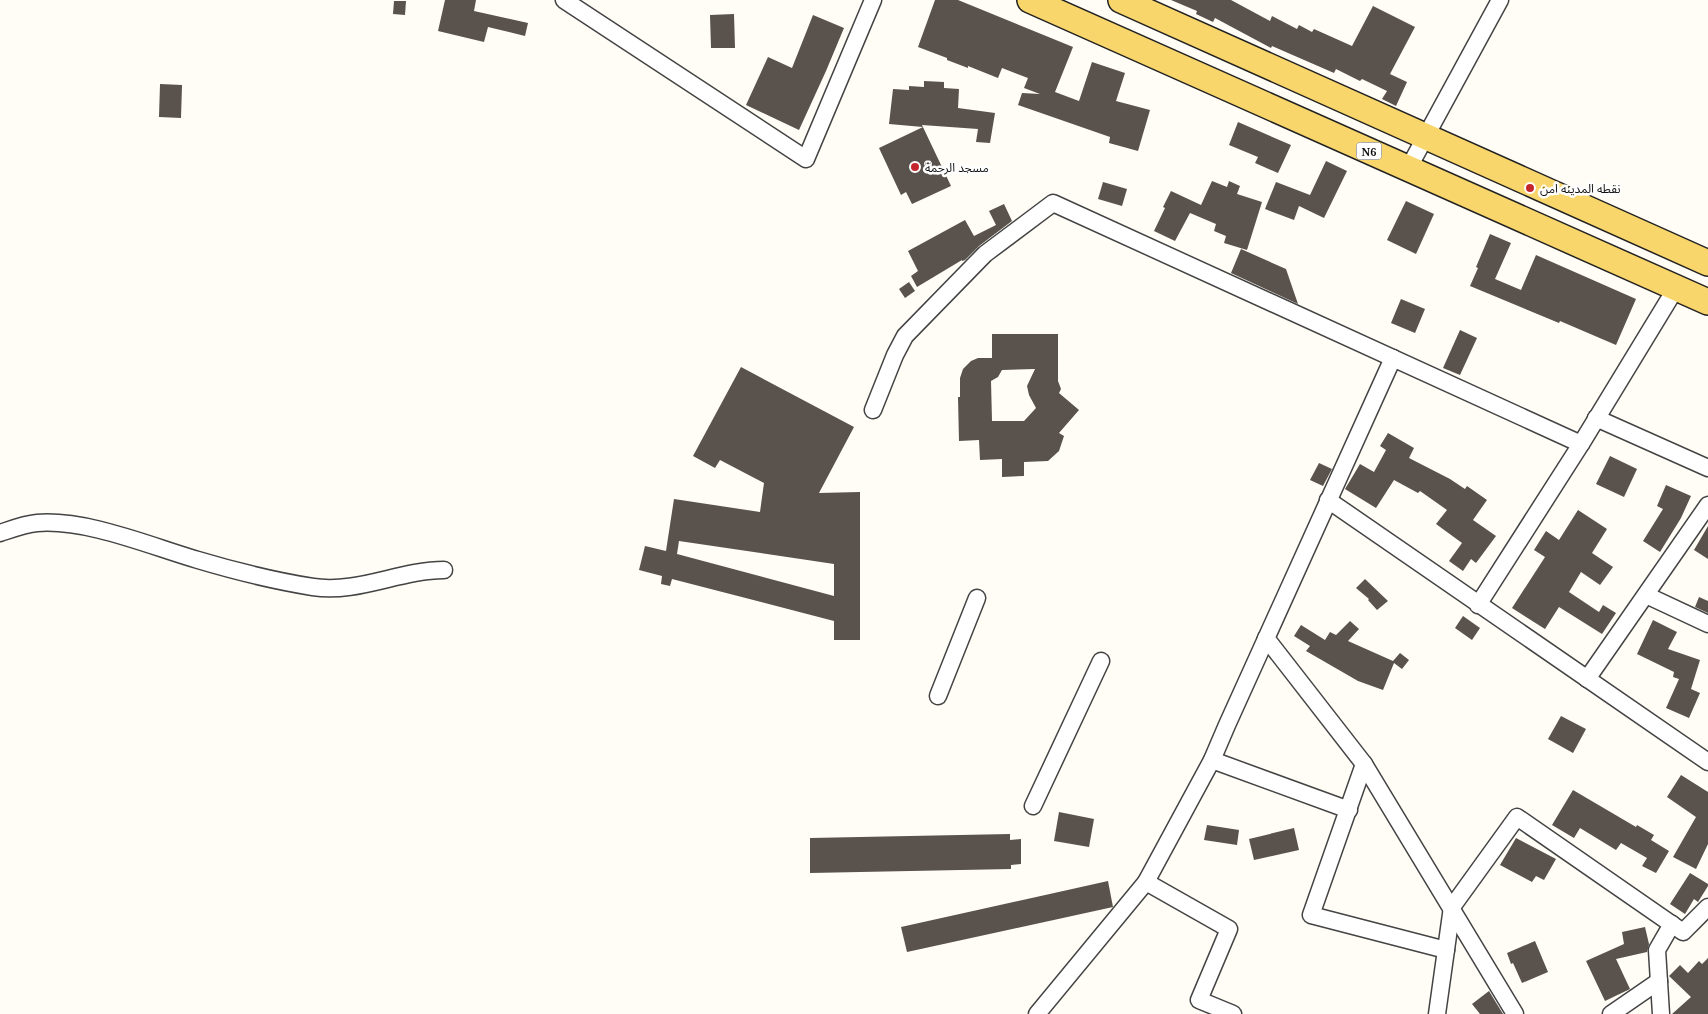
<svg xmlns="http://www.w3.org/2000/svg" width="1708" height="1014" viewBox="0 0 1708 1014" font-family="'Noto Serif','Noto Sans Arabic',serif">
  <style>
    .building { fill: #5a524d; fill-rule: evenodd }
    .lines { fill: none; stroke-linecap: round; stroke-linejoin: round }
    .minor-casing { stroke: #444; stroke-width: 19 }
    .primary-casing { stroke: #222; stroke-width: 28 }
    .minor { stroke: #fff; stroke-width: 16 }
    .primary { stroke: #f9d66b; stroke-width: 25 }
    .poi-dot { fill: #c4262e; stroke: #fff; stroke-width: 2 }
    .labels { text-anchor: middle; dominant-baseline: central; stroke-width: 5; stroke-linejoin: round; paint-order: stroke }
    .shield { fill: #fff; stroke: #585858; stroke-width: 1 }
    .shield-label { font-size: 11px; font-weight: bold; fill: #111 }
    .poi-label { font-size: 12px; fill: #111; stroke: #fff; text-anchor: start }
  </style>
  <rect width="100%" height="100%" fill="#fffdf5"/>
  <g class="building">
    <path d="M 445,0 L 476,0 L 474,11 L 528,23 L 525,36 L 488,27 L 484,42 L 438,31 Z"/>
    <path d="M 935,0 L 958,0 L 1073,47 L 1055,92 L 1079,101 L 1092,62 L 1125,73 L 1116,101 L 1150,110 L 1138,151 L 1109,143 L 1110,137 L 1018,105 L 1022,93 L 1040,94 L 1024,88 L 1028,78 L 1002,68 L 998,78 L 968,66 L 968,68 L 947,60 L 947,58 L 918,47 Z"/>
    <path d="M 1171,0 L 1231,0 L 1270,21 L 1272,16 L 1297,29 L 1299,25 L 1312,32 L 1314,29 L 1352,46 L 1373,6 L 1415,27 L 1390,74 L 1407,82 L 1396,106 L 1382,99 L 1387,91 L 1362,79 L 1360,81 L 1336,69 L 1334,73 L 1272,46 L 1271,48 L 1215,18 L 1213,22 L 1196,14 L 1197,11 Z"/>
    <path d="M 394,1 L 406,1 L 405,15 L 393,14 Z"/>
    <path d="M 734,14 L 735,48 L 711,48 L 710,15 Z"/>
    <path d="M 813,15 L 844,28 L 826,71 L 799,130 L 746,105 L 768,57 L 792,68 Z"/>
    <path d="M 924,81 L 944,82 L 944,88 L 959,89 L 958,108 L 995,113 L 990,143 L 976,142 L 978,129 L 922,125 L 951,186 L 912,204 L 906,192 L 901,195 L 879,148 L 923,127 L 889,124 L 893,89 L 909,90 L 909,86 L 924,87 Z"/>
    <path d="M 160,84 L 182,85 L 181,118 L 159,117 Z"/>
    <path d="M 1238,122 L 1291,145 L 1278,173 L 1255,163 L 1258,157 L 1229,145 Z"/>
    <path d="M 1326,161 L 1347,171 L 1324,218 L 1299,206 L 1294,220 L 1265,209 L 1276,182 L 1310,195 Z"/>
    <path d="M 1212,181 L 1227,187 L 1229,181 L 1240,186 L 1237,194 L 1262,202 L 1247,250 L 1224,243 L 1226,236 L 1214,231 L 1216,224 L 1190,213 L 1175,241 L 1154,231 L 1165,208 L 1163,207 L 1171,191 L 1201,205 Z"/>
    <path d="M 1103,182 L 1127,189 L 1122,206 L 1098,199 Z"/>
    <path d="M 1406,201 L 1434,214 L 1416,254 L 1387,240 Z"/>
    <path d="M 1004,204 L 1012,221 L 979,246 L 965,260 L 962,261 L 962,260 L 917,287 L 911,276 L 918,271 L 908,251 L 965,220 L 974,236 L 996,225 L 989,211 Z"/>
    <path d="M 1490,234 L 1511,243 L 1495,279 L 1521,290 L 1536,255 L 1636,299 L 1616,345 L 1560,321 L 1559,323 L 1470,286 L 1478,268 L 1476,267 Z"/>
    <path d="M 1241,249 L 1286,269 L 1298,304 L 1231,273 Z"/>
    <path d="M 909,282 L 915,291 L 905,298 L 899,289 Z"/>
    <path d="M 1401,299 L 1425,309 L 1415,333 L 1391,323 Z"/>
    <path d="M 1460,330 L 1477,338 L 1460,375 L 1443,368 Z"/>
    <path d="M 992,334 L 1058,334 L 1058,381 L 1061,389 L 1059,393 L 1079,410 L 1059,433 L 1064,436 L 1059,451 L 1048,461 L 1024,462 L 1024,476 L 1002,477 L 1002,459 L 980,460 L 979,440 L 959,441 L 958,397 L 960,397 L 960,378 L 963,369 L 971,361 L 978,358 L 992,358 ZM 1035,369 L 1027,386 L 1029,395 L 1036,408 L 1024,421 L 992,421 L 991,381 L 998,377 L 1002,370 Z"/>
    <path d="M 741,367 L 854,427 L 819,493 L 860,492 L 860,640 L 834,640 L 834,621 L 672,579 L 670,586 L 661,584 L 662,576 L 639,570 L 645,546 L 666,551 L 674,499 L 760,512 L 764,483 L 720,460 L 715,468 L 693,456 ZM 679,541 L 834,564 L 834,596 L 677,554 Z"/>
    <path d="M 1388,433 L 1414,448 L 1409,458 L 1450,479 L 1465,489 L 1467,486 L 1487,500 L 1473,520 L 1496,536 L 1476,563 L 1471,559 L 1463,571 L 1449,561 L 1462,543 L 1436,524 L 1447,510 L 1420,491 L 1418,493 L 1394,480 L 1376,508 L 1345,489 L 1360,464 L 1374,472 L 1386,450 L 1380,446 Z"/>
    <path d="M 1610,456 L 1637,469 L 1624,497 L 1596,484 Z"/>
    <path d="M 1319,463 L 1332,469 L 1323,486 L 1310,480 Z"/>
    <path d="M 1666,485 L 1691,496 L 1681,518 L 1660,552 L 1643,541 L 1663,509 L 1657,506 Z"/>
    <path d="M 1578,510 L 1607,529 L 1592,553 L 1613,567 L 1600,585 L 1581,572 L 1569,592 L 1599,612 L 1603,605 L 1616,613 L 1602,634 L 1559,607 L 1545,629 L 1512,608 L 1545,557 L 1534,550 L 1546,531 L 1559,540 Z"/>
    <path d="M 1708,526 L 1708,559 L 1694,550 Z"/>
    <path d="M 1365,579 L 1388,601 L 1377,610 L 1368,600 L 1369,599 L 1356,588 Z"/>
    <path d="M 1699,597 L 1708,601 L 1708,613 L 1695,607 Z"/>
    <path d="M 1463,616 L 1480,628 L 1472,640 L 1455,628 Z"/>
    <path d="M 1653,620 L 1677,632 L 1668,649 L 1700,660 L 1691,689 L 1700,693 L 1689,718 L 1666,708 L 1679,679 L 1673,677 L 1674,672 L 1637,654 Z"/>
    <path d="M 1350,621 L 1359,629 L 1348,641 L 1393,661 L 1400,653 L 1409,660 L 1402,669 L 1394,663 L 1383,690 L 1358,681 L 1306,651 L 1310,646 L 1294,636 L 1301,625 L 1325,640 L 1330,632 L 1336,635 Z"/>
    <path d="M 1561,716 L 1586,729 L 1573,753 L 1548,739 Z"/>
    <path d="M 1681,775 L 1708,792 L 1708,844 L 1696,869 L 1673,857 L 1696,817 L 1667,797 Z"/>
    <path d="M 1573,790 L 1636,827 L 1637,825 L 1654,835 L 1651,840 L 1669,851 L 1656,873 L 1642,866 L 1647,858 L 1621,843 L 1616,850 L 1580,828 L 1574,838 L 1552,825 Z"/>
    <path d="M 1059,812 L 1094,819 L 1089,847 L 1054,841 Z"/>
    <path d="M 1207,825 L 1239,830 L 1237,845 L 1204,840 Z"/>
    <path d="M 1294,828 L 1299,850 L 1254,860 L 1249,839 Z"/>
    <path d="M 1010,834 L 1010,840 L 1021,839 L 1021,864 L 1011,865 L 1011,869 L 810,873 L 810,838 Z"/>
    <path d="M 1516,838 L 1556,859 L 1544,880 L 1536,876 L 1532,882 L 1500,865 Z"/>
    <path d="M 1690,873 L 1708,884 L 1708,886 L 1698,902 L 1694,899 L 1685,914 L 1670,904 Z"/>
    <path d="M 1108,881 L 1113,907 L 907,952 L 901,927 Z"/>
    <path d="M 1645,927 L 1649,944 L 1647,952 L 1616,959 L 1630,989 L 1605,1001 L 1586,961 L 1624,944 L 1622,932 Z"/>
    <path d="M 1535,941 L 1548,972 L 1522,983 L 1513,963 L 1511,964 L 1507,953 Z"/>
    <path d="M 1708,958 L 1708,1014 L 1672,1014 L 1691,997 L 1669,976 L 1680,965 L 1688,973 L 1699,961 L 1702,964 Z"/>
    <path d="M 1489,991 L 1503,1014 L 1480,1014 L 1472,1004 Z"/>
  </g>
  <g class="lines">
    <defs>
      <g id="minor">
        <path d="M 564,0 L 806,159 L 873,0"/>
        <path d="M 1408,169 L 1500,0"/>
        <path d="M 873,410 L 895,355 L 905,336 L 985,254 L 1053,203 L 1581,444"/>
        <path d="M 1596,418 L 1708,468"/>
        <path d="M 1328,500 L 1708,762"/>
        <path d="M 0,533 C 12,529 25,524 37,523 C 87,519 150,546 198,560 C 235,571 275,581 313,587 C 357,594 400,570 444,570"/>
        <path d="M 1646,595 L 1708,624"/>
        <path d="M 1478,605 L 1581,444 L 1676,288"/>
        <path d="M 1266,638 L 1364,764 L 1515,1014"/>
        <path d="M 1587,679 L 1708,505"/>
        <path d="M 938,696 L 977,598"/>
        <path d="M 1212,760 L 1349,810"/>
        <path d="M 1364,764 L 1311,915 L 1446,950"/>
        <path d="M 1033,806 L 1101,661"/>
        <path d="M 1146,882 L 1229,929 L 1199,1000 L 1233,1014"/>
        <path d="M 1037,1014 L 1146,882 L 1212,760 L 1227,725 L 1393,358"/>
        <path d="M 1437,1014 L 1452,907 L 1517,817 L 1683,932 L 1708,907"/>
        <path d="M 1611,1014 L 1659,981"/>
        <path d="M 1661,1014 L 1657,950 L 1672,924"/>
      </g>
      <g id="primary">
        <path d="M 1030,0 L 1708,302"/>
        <path d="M 1121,0 L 1708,263"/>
      </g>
    </defs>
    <use href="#minor" class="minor-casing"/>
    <use href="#primary" class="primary-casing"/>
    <use href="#minor" class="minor"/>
    <use href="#primary" class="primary"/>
  </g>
  <g class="poi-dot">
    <circle cx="915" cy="167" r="5"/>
    <circle cx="1530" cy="188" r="5"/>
  </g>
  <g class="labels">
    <rect class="shield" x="1356.5" y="142.5" width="25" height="17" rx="4"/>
    <g class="shield-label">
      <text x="1369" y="151">N6</text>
    </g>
    <g class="poi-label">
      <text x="925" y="167">مسجد الرحمة</text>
      <text x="1540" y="188">نقطه المدينه امن</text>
    </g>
  </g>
</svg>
